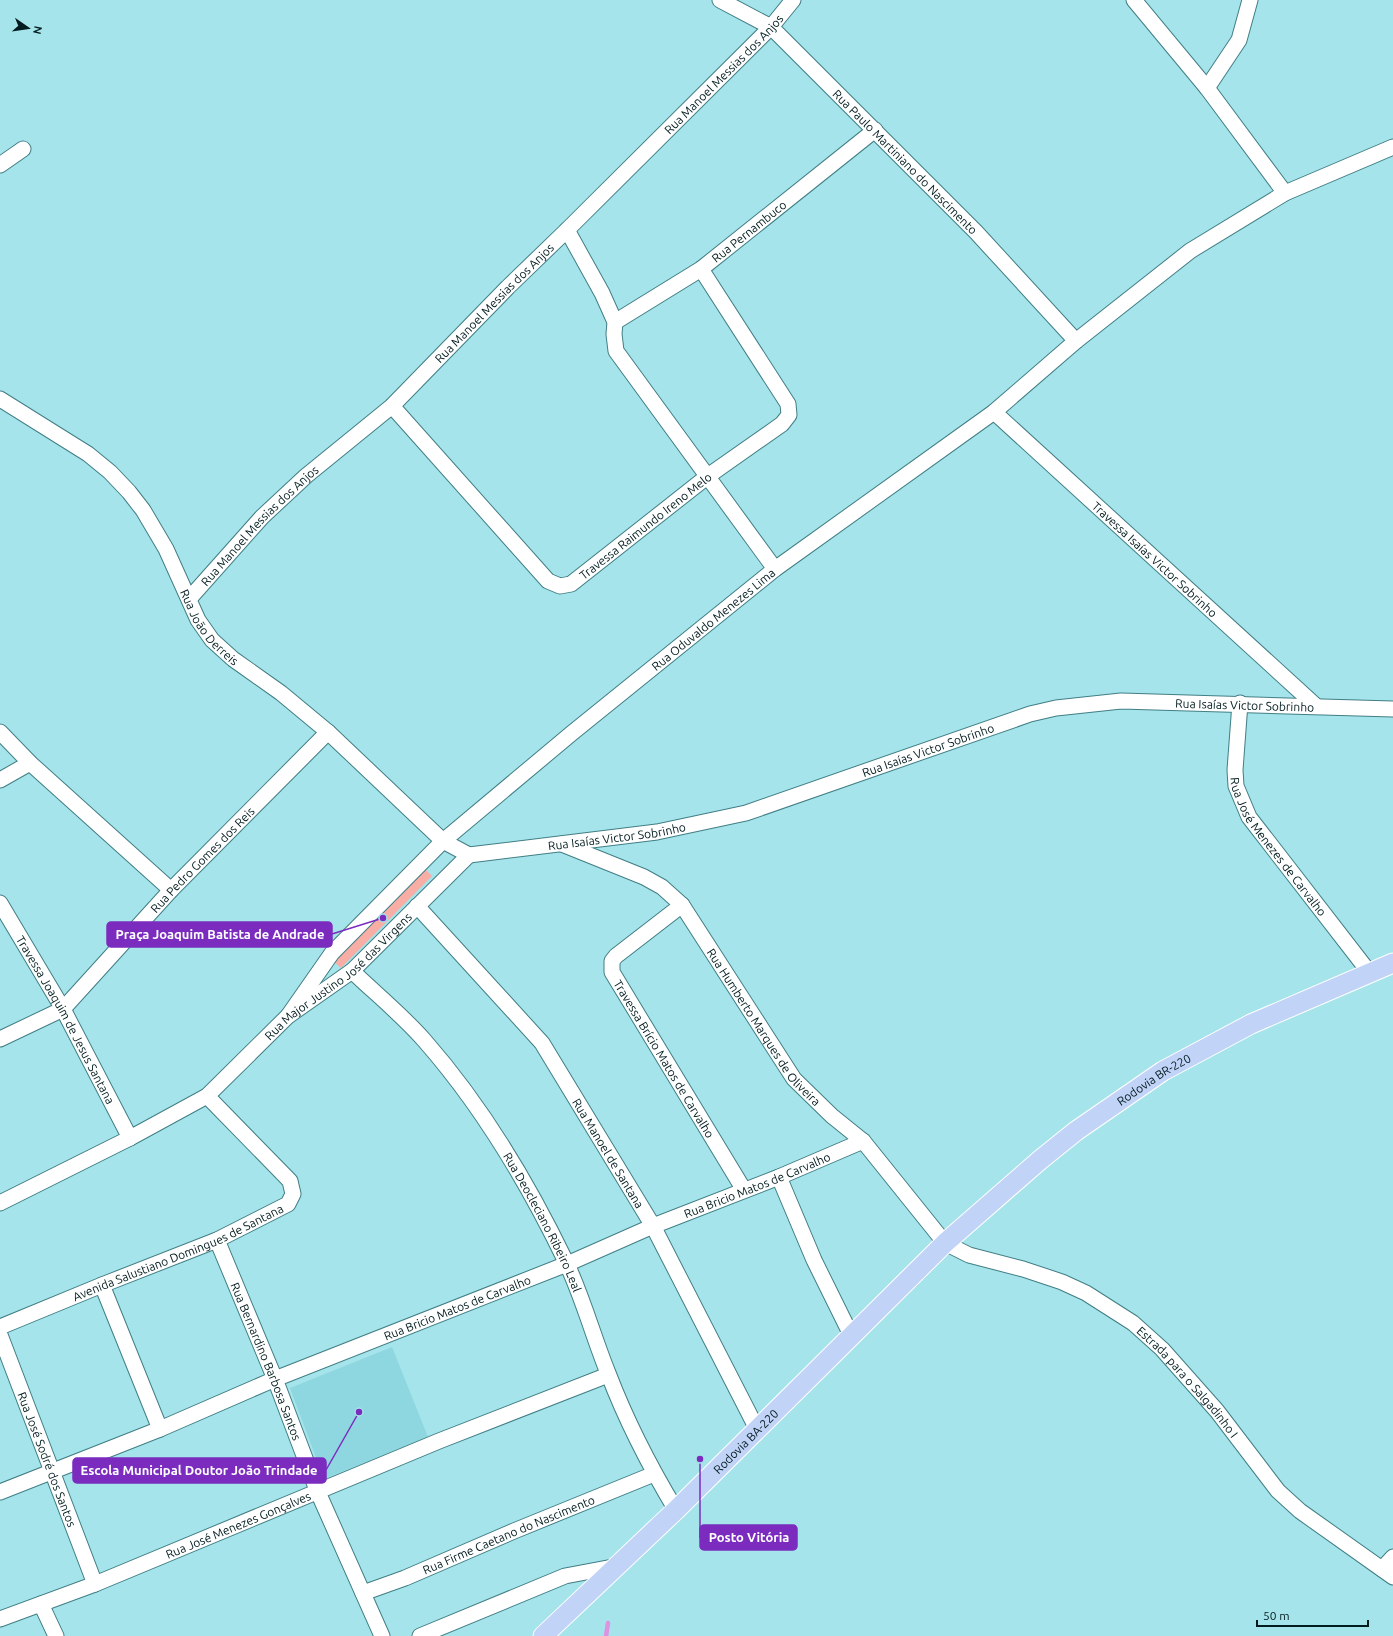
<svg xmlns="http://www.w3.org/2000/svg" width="1393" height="1636" viewBox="0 0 1393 1636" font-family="Ubuntu,sans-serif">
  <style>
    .built { fill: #8fd7e0 }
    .green { fill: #f8ada5 }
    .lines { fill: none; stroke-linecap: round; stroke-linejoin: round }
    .stream { stroke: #df91e2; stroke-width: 4.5 }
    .minor-casing { stroke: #417e85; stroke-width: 17 }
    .major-casing { stroke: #fff; stroke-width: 21 }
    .minor { stroke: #fff; stroke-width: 15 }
    .major { stroke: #c2d3f8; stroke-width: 19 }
    .labels { text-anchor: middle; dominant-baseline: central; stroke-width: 3; stroke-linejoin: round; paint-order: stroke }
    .street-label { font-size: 12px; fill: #021b1e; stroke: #a5e4eb }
    .leader { fill: none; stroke: #7b2cbf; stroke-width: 1.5 }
    .callout-dot { fill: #7b2cbf; stroke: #a5e4eb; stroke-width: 1.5 }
    .callout { fill: #7b2cbf; stroke: #7b2cbf; stroke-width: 1.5 }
    .callout-label { font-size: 13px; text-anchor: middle; font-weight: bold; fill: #fff }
  </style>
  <rect width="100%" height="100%" fill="#a5e4eb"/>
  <path class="built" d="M 392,1347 L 428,1437 L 324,1479 L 290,1388 Z"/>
  <path class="green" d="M 424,868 L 432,876 L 341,968 L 333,961 Z"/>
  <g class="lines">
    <path class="stream" d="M 606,1636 L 608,1623"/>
    <defs>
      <g id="minor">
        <path id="s1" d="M 720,0 L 771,27 L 976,232 L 1076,341"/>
        <path d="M 1134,0 L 1207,88 L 1285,193"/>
        <path d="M 1207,88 L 1239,40 L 1250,0"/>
        <path d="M 0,165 L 23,149"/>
        <path d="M 567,230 L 602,293 L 615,322 L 614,334 L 616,351 L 775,569"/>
        <path id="s2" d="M 615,322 L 701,269 L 875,130"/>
        <path id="s3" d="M 0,399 L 88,454 L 110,472 L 129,492 L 143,510 L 166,549 L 198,620 L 212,640 L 233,659 L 281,693 L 328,732 L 443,841 L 469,855"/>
        <path id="s4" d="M 392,406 L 548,581 L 560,586 L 571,584 L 708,476 L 782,424 L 789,415 L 788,404 L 701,269"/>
        <path id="s5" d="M 994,412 L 1316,706"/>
        <path id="s6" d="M 189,599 L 262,517 L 306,476 L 392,406 L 508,287 L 567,230 L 771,27 L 793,0"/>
        <path id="s7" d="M 1240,703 L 1235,770 L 1236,786 L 1249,817 L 1369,972"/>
        <path d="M 0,732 L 30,763 L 171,890"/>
        <path d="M 0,780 L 30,763"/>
        <path id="s8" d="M 562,844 L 644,877 L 662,887 L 682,905 L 794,1079 L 832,1116 L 863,1141 L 945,1243 L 969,1255 L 1023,1269 L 1062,1282 L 1086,1293 L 1133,1323 L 1162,1349 L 1217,1411 L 1278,1491 L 1300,1511 L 1393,1577"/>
        <path id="s9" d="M 469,855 L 657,832 L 746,813 L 1030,714 L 1056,708 L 1121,701 L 1393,709"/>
        <path id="s10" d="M 0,903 L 63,1009 L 130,1138"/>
        <path id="s11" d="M 682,905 L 616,956 L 612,961 L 612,972 L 744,1190"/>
        <path id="s12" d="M 417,906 L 542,1043 L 653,1226 L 757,1429"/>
        <path id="s13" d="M 352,971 C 376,994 402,1015 424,1040 C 482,1106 528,1183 566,1262 C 583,1298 593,1336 608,1373 C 626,1420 650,1467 676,1510"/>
        <path id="s14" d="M 288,1016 L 332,953 L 443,841 L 572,733 L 775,569 L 994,412 L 1076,341 L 1190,251 L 1285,193 L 1393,147"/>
        <path id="s15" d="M 0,1039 L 63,1009 L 171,890 L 328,732"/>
        <path d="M 779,1177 L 814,1260 L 852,1337"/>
        <path id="s16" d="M 0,1203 L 130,1138 L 207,1096 L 288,1016 L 352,971 L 469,855"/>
        <path id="s17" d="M 217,1240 L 275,1379 L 317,1490 L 382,1636"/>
        <path d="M 102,1285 L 160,1429"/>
        <path id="s18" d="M 0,1327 L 102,1285 L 217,1240 L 288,1204 L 293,1194 L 290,1181 L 207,1096"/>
        <path id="s19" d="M 0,1335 L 95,1584"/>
        <path id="s20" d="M 0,1492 L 160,1429 L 275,1379 L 567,1264 L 653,1226 L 779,1177 L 863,1141"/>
        <path d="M 1382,1569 L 1393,1557"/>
        <path id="s21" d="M 363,1593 L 405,1578 L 514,1531 L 654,1474"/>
        <path d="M 41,1604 L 56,1636"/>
        <path id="s22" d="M 0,1619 L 95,1584 L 439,1441 L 608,1375"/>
        <path d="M 420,1636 L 565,1576 L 618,1566"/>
      </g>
      <g id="major">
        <path id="s23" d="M 543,1636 L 676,1510 L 945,1243 L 1040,1160 L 1076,1131 L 1163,1071 L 1251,1024 L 1393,963"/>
      </g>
    </defs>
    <use href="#minor" class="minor-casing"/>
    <use href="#major" class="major-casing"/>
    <use href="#minor" class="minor"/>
    <use href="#major" class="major"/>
  </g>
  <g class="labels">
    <g class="street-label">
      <text stroke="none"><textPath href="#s6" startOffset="750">Rua Manoel Messias dos Anjos</textPath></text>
      <text stroke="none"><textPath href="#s1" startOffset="248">Rua Paulo Martiniano do Nascimento</textPath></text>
      <text stroke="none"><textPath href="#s2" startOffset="162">Rua Pernambuco</textPath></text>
      <text stroke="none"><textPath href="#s6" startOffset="426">Rua Manoel Messias dos Anjos</textPath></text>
      <text stroke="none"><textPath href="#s6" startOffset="102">Rua Manoel Messias dos Anjos</textPath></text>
      <text stroke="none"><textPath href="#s4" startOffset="353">Travessa Raimundo Ireno Melo</textPath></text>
      <text stroke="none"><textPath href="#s5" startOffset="218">Travessa Isaías Victor Sobrinho</textPath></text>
      <text stroke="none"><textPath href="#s14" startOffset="584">Rua Oduvaldo Menezes Lima</textPath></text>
      <text stroke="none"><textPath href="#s3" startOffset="318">Rua João Derreis</textPath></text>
      <text stroke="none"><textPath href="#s9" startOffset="797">Rua Isaías Victor Sobrinho</textPath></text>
      <text stroke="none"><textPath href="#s9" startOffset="473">Rua Isaías Victor Sobrinho</textPath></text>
      <text stroke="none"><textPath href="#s9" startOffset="149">Rua Isaías Victor Sobrinho</textPath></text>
      <text stroke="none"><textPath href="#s7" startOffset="157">Rua José Menezes de Carvalho</textPath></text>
      <text stroke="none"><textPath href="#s15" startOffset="274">Rua Pedro Gomes dos Reis</textPath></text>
      <text stroke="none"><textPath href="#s16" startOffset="411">Rua Major Justino José das Virgens</textPath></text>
      <text stroke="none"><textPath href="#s10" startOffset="134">Travessa Joaquim de Jesus Santana</textPath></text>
      <text stroke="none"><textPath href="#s8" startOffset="283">Rua Humberto Marques de Oliveira</textPath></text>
      <text stroke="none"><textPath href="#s11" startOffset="202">Travessa Brício Matos de Carvalho</textPath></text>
      <text stroke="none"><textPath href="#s23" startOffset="828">Rodovia BR-220</textPath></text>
      <text stroke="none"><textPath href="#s12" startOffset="314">Rua Manoel de Santana</textPath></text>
      <text stroke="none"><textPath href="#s20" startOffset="817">Rua Bricio Matos de Carvalho</textPath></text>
      <text stroke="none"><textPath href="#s13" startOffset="318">Rua Deocleciano Ribeiro Leal</textPath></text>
      <text stroke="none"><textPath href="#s18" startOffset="193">Avenida Salustiano Domingues de Santana</textPath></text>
      <text stroke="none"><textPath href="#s20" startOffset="493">Rua Bricio Matos de Carvalho</textPath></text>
      <text stroke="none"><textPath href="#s17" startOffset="131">Rua Bernardino Barbosa Santos</textPath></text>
      <text stroke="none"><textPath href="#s8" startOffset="853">Estrada para o Salgadinho I</textPath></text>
      <text stroke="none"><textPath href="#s23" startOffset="281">Rodovia BA-220</textPath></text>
      <text stroke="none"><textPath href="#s19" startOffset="133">Rua José Sodré dos Santos</textPath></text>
      <text stroke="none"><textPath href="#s22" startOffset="256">Rua José Menezes Gonçalves</textPath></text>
      <text stroke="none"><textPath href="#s21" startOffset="157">Rua Firme Caetano do Nascimento</textPath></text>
    </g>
  </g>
  <path class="leader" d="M383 918L332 934M359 1412L326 1470M700 1459L700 1538"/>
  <g class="callout-dot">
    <circle cx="383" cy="918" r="4"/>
    <circle cx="359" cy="1412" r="4"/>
    <circle cx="700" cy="1459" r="4"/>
  </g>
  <g class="callout">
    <rect x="107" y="922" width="225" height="25" rx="4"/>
    <rect x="73" y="1458" width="253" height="25" rx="4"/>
    <rect x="700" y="1525" width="97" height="25" rx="4"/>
  </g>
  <g class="callout-label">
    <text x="220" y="939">Praça Joaquim Batista de Andrade</text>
    <text x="199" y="1475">Escola Municipal Doutor João Trindade</text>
    <text x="749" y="1542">Posto Vitória</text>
  </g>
  <g transform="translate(28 28) rotate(103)" stroke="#a5e4eb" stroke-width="3" paint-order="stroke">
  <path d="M0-3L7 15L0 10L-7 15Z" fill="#021b1e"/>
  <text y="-6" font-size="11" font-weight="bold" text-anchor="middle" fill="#021b1e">N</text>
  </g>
  <path d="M1257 1620v6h111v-6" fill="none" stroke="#021b1e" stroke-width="2"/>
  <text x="1263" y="1620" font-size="12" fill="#021b1e" stroke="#a5e4eb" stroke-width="3" paint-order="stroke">50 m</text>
</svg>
